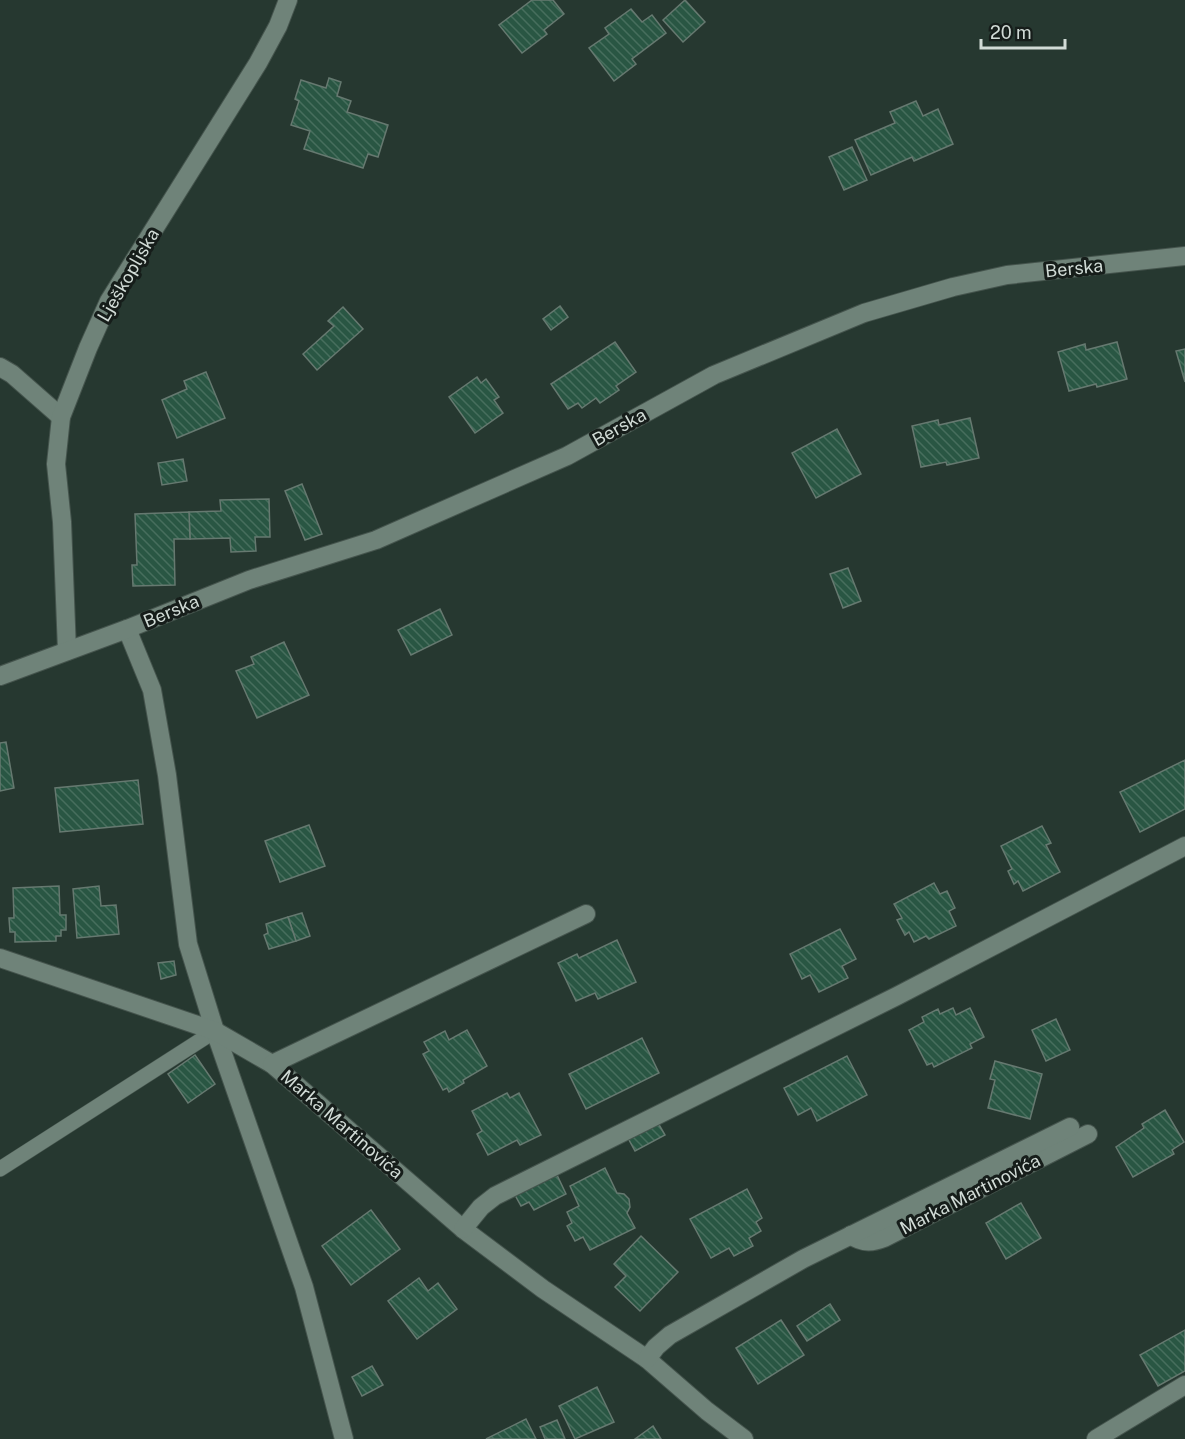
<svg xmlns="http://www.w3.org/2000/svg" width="1185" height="1439" viewBox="0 0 1185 1439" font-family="'Public Sans',sans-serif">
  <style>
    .building { fill: url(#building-back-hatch); stroke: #667970; stroke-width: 1.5 }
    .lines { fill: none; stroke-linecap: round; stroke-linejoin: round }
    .service-casing { stroke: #45544d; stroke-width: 16 }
    .minor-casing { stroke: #45544d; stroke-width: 20 }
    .service { stroke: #6f8379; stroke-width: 15 }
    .minor { stroke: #6f8379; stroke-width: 18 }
    .labels { text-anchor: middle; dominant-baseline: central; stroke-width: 6; stroke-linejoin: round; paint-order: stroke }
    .street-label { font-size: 18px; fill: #d1dbd6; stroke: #161d1a }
  </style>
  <defs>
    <pattern id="building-back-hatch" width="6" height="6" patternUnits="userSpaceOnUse" patternTransform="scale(1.5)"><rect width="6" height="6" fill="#295643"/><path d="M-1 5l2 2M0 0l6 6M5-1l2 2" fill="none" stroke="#476e5d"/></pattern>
  </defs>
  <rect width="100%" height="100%" fill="#263830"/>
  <g class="building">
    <path d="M 532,0 L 553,0 L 564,14 L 544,30 L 547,34 L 522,53 L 499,25 Z"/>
    <path d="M 685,0 L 705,22 L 683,42 L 663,20 Z"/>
    <path d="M 631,9 L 642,22 L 652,15 L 666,33 L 632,59 L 636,64 L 614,81 L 589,48 L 609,34 L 605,28 Z"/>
    <path d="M 329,78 L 341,82 L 337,96 L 351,101 L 347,112 L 388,125 L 378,157 L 368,154 L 363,168 L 304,149 L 310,131 L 291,125 L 299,101 L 295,99 L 301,80 L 326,88 Z"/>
    <path d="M 916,101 L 923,116 L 938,109 L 953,144 L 914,161 L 912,157 L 871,175 L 855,140 L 895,123 L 890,112 Z"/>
    <path d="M 852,147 L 867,180 L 844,190 L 829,157 Z"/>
    <path d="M 560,306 L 568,317 L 551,330 L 543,319 Z"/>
    <path d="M 343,307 L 363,329 L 317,370 L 303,354 L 334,326 L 328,321 Z"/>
    <path d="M 615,342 L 636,372 L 616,386 L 619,390 L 600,403 L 596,398 L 582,408 L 578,403 L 568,409 L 551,384 Z"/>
    <path d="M 1117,342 L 1127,379 L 1097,387 L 1096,384 L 1069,391 L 1058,352 L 1085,344 L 1086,350 Z"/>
    <path d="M 1185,349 L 1185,382 L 1176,351 Z"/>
    <path d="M 206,372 L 225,418 L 177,438 L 162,400 L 187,389 L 184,381 Z"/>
    <path d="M 477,377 L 481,383 L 486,379 L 499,397 L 494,400 L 503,413 L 475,433 L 449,397 Z"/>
    <path d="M 970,418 L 979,458 L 947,465 L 946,462 L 921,467 L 912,426 L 938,420 L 939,425 Z"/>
    <path d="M 837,429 L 861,474 L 816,498 L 792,453 Z"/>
    <path d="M 183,459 L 187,481 L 162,485 L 158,463 Z"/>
    <path d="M 302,484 L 322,534 L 305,540 L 285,491 Z"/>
    <path d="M 269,499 L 270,537 L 255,537 L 256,551 L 231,552 L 230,538 L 190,539 L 189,512 L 221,511 L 220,500 Z"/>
    <path d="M 189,512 L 190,539 L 174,539 L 175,585 L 133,586 L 132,565 L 137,565 L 135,514 Z"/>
    <path d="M 848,568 L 861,601 L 843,608 L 830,574 Z"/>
    <path d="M 440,609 L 452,635 L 411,655 L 398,630 Z"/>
    <path d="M 284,642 L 309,695 L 257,718 L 236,671 L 254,664 L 251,657 Z"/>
    <path d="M 6,742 L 14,788 L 0,791 L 0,743 Z"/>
    <path d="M 1185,760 L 1185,809 L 1140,832 L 1120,792 Z"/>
    <path d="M 138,780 L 143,824 L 60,832 L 55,788 Z"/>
    <path d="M 309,825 L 325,866 L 280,882 L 265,841 Z"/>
    <path d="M 1042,826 L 1051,843 L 1046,845 L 1060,872 L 1023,891 L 1018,881 L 1014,884 L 1008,871 L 1012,869 L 1001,846 Z"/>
    <path d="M 934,883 L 940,894 L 947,891 L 955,908 L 949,911 L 956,926 L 929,939 L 926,936 L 914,942 L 909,932 L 905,935 L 897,920 L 902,918 L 894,904 Z"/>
    <path d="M 59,886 L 60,915 L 66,915 L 66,930 L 61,930 L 61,936 L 56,936 L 56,941 L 15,942 L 15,932 L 10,932 L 9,918 L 14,918 L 13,888 Z"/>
    <path d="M 99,886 L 101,906 L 116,905 L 119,934 L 77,938 L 73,889 Z"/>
    <path d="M 302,913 L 310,936 L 296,941 L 288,917 Z"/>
    <path d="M 288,917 L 296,941 L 269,949 L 264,935 L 268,933 L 266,924 Z"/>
    <path d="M 840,929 L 856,959 L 842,966 L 848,978 L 819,992 L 810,975 L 802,979 L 790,954 Z"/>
    <path d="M 617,940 L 636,982 L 598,999 L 595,993 L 576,1001 L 558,963 L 577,954 L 579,958 Z"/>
    <path d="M 174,961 L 176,975 L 161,979 L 158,963 Z"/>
    <path d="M 953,1008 L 956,1015 L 970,1008 L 984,1037 L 970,1044 L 972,1048 L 934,1067 L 932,1063 L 927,1065 L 909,1030 L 924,1022 L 922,1017 L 938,1009 L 940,1014 Z"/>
    <path d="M 1056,1019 L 1070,1050 L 1046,1061 L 1032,1030 Z"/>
    <path d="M 467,1030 L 487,1066 L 463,1080 L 464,1083 L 449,1092 L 447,1088 L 443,1090 L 423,1054 L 429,1051 L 424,1042 L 445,1031 L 449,1040 Z"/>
    <path d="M 642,1038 L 659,1073 L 586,1109 L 569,1074 Z"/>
    <path d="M 195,1055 L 215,1084 L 188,1103 L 168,1074 Z"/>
    <path d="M 847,1056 L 867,1095 L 817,1121 L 811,1108 L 798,1115 L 784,1088 Z"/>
    <path d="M 995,1061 L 1042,1074 L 1030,1119 L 988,1108 L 995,1080 L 990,1079 Z"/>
    <path d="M 507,1093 L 510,1098 L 519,1093 L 541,1135 L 520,1145 L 517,1140 L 488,1155 L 477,1134 L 482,1131 L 472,1111 Z"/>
    <path d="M 1165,1110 L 1184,1142 L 1172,1150 L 1174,1154 L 1133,1177 L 1116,1147 L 1144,1128 L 1142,1124 Z"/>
    <path d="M 658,1123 L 665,1135 L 635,1151 L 628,1138 Z"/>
    <path d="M 605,1168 L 617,1193 L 624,1194 L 629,1199 L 630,1207 L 627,1213 L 635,1228 L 590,1250 L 583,1237 L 575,1241 L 567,1226 L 572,1223 L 567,1212 L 579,1206 L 570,1186 Z"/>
    <path d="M 557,1175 L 566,1194 L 534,1210 L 529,1202 L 521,1206 L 515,1195 Z"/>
    <path d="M 747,1189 L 762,1218 L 756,1222 L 761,1231 L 749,1238 L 753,1246 L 734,1256 L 729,1248 L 711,1258 L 690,1219 Z"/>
    <path d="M 1021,1203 L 1041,1238 L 1006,1259 L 986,1223 Z"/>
    <path d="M 371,1210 L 400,1249 L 351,1285 L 322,1246 Z"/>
    <path d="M 641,1236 L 678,1272 L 640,1311 L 615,1287 L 626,1276 L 614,1264 Z"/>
    <path d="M 419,1278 L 428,1291 L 438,1283 L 457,1309 L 417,1339 L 388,1301 Z"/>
    <path d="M 830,1304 L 840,1320 L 807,1341 L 797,1326 Z"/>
    <path d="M 781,1320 L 804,1355 L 758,1384 L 736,1348 Z"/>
    <path d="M 1185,1330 L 1185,1371 L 1158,1386 L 1140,1355 Z"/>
    <path d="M 372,1366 L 383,1385 L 362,1396 L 352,1377 Z"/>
    <path d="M 597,1387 L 614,1422 L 575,1439 L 559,1406 Z"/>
    <path d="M 526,1419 L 536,1439 L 486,1439 Z"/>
    <path d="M 557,1420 L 565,1439 L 545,1439 L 540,1427 Z"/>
    <path d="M 653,1426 L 661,1439 L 635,1439 Z"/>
  </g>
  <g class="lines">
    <defs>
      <path id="service" d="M 0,1169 L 215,1031"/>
      <g id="minor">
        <path d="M 0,367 L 12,374 L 61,417"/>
        <path d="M 127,629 L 152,690 L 167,775 L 188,944 L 215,1031 L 304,1287 L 344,1439"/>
        <path d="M 67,651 L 62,522 L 56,464 L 61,417 L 88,348 L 109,301 L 258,63 L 278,26 L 288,0"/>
        <path d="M 0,676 L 127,629 L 249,580 L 376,540 L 567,456 L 714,375 L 864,313 L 953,287 L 1007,275 L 1185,256"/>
        <path d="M 0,958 L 215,1031 L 272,1064 L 463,1229 L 543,1289 L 647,1359 L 707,1411 L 744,1439"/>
        <path d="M 272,1064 L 586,914"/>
        <path d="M 463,1229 L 481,1207 L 495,1196 L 897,996 L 1185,846"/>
        <path d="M 851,1235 C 861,1243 872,1243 884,1238 L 1088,1134"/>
        <path d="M 647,1359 L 656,1347 L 670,1335 L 803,1259 L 1070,1127"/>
        <path d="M 1096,1439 L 1185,1385"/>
      </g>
    </defs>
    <use href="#service" class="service-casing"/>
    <use href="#minor" class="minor-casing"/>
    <use href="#service" class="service"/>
    <use href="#minor" class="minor"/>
  </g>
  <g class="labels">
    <g class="street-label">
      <text transform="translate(1074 268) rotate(-6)">Berska</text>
      <text transform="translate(128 275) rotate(-60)">Lješkopljska</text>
      <text transform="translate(619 427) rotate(-29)">Berska</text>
      <text transform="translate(171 611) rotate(-22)">Berska</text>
      <text transform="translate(342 1124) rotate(41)">Marka Martinovića</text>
      <text transform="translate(970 1194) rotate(-27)">Marka Martinovića</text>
    </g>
  </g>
  <path d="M981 39v9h84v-9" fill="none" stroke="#d1dbd6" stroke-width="3"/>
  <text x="990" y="39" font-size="18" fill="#d1dbd6" stroke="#161d1a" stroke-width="4.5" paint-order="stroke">20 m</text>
</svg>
